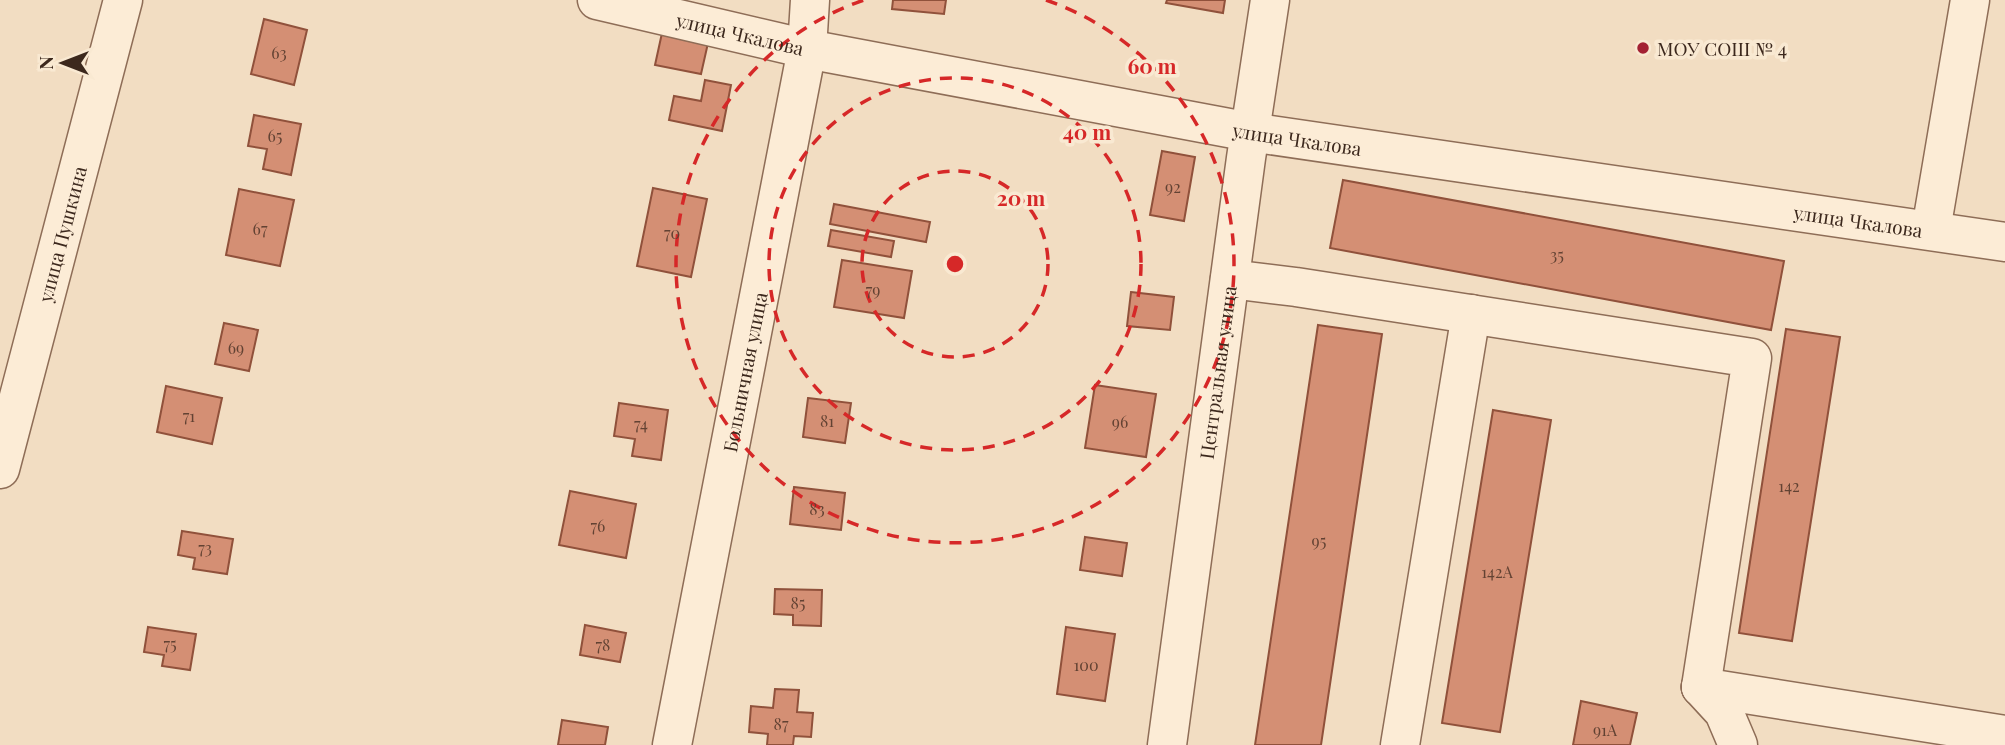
<svg xmlns="http://www.w3.org/2000/svg" width="2005" height="745" viewBox="0 0 2005 745" font-family="'Playfair Display',serif">
  <style>
    .building { fill: #d48f74; stroke: #90513b; stroke-width: 2 }
    .lines { fill: none; stroke-linecap: round; stroke-linejoin: round }
    .minor-casing { stroke: #8e6d57; stroke-width: 41 }
    .minor { stroke: #fcecd6; stroke-width: 38 }
    .ring { fill: none; stroke: #d62828; stroke-width: 3.5; stroke-dasharray: 12 9 }
    .poi-dot { fill: #a32133; stroke: #f9e9d2; stroke-width: 2.5 }
    .labels { text-anchor: middle; dominant-baseline: central; stroke-width: 7; stroke-linejoin: round; paint-order: stroke }
    .number-label { font-size: 16px; fill: #624233 }
    .street-label { font-size: 19px; fill: #3c281d; stroke: #f9e9d2 }
    .poi-label { font-size: 19px; fill: #3c281d; stroke: #f9e9d2; text-anchor: start }
    .centre { fill: #d62828; stroke: #f9e9d2; stroke-width: 3.5 }
    .ring-label { font-size: 21px; text-anchor: middle; font-weight: bold; fill: #d62828; stroke: #f9e9d2; stroke-width: 7; stroke-linejoin: round; paint-order: stroke }
  </style>
  <rect width="100%" height="100%" fill="#f2ddc2"/>
  <g class="building">
    <path d="M 893,0 L 946,0 L 944,14 L 892,9 Z"/>
    <path d="M 1167,0 L 1225,0 L 1223,13 L 1166,3 Z"/>
    <path d="M 264,19 L 307,30 L 294,85 L 251,74 Z"/>
    <path d="M 662,33 L 708,43 L 701,74 L 655,65 Z"/>
    <path d="M 705,80 L 731,85 L 722,131 L 669,120 L 674,96 L 701,101 Z"/>
    <path d="M 254,115 L 301,124 L 291,175 L 263,169 L 267,149 L 248,146 Z"/>
    <path d="M 1162,151 L 1195,157 L 1184,221 L 1150,215 Z"/>
    <path d="M 1343,180 L 1784,261 L 1771,330 L 1330,248 Z"/>
    <path d="M 653,188 L 707,199 L 691,277 L 637,266 Z"/>
    <path d="M 239,189 L 294,200 L 280,266 L 226,255 Z"/>
    <path d="M 834,204 L 930,222 L 926,242 L 830,224 Z"/>
    <path d="M 831,230 L 894,241 L 891,257 L 828,246 Z"/>
    <path d="M 842,260 L 912,271 L 904,318 L 834,307 Z"/>
    <path d="M 1131,292 L 1174,297 L 1170,330 L 1127,326 Z"/>
    <path d="M 224,323 L 258,330 L 249,371 L 215,364 Z"/>
    <path d="M 1318,325 L 1382,334 L 1321,745 L 1255,745 Z"/>
    <path d="M 1786,329 L 1840,337 L 1792,641 L 1739,633 Z"/>
    <path d="M 1095,385 L 1156,394 L 1146,457 L 1085,448 Z"/>
    <path d="M 166,386 L 222,398 L 212,444 L 157,432 Z"/>
    <path d="M 808,398 L 851,403 L 845,443 L 803,437 Z"/>
    <path d="M 619,403 L 668,410 L 661,460 L 632,456 L 635,439 L 614,436 Z"/>
    <path d="M 1493,410 L 1551,420 L 1500,732 L 1442,723 Z"/>
    <path d="M 794,487 L 845,493 L 841,530 L 790,524 Z"/>
    <path d="M 570,491 L 636,504 L 626,558 L 559,545 Z"/>
    <path d="M 182,531 L 233,539 L 227,574 L 193,569 L 195,558 L 178,555 Z"/>
    <path d="M 1085,537 L 1127,543 L 1122,576 L 1080,570 Z"/>
    <path d="M 775,589 L 822,590 L 821,626 L 793,625 L 793,615 L 774,614 Z"/>
    <path d="M 585,625 L 626,633 L 620,662 L 580,655 Z"/>
    <path d="M 148,627 L 196,634 L 190,670 L 162,666 L 164,655 L 144,652 Z"/>
    <path d="M 1066,627 L 1115,634 L 1105,701 L 1057,694 Z"/>
    <path d="M 775,689 L 799,690 L 797,712 L 813,713 L 811,737 L 794,736 L 793,745 L 767,745 L 768,734 L 749,732 L 751,706 L 773,708 Z"/>
    <path d="M 1581,701 L 1637,713 L 1630,745 L 1573,745 Z"/>
    <path d="M 562,720 L 608,727 L 605,745 L 558,745 Z"/>
  </g>
  <g class="lines">
    <defs>
      <g id="minor">
        <path id="s1" d="M 597,0 L 807,49 L 1250,132 L 2005,242"/>
        <path d="M 1931,230 L 1970,0"/>
        <path d="M 1230,279 L 1296,287 L 1752,358 L 1701,687"/>
        <path id="s2" d="M 0,469 L 123,0"/>
        <path d="M 1701,687 L 2005,735"/>
        <path d="M 1701,687 L 1724,712 L 1738,745"/>
        <path id="s3" d="M 672,745 L 807,49 L 810,0"/>
        <path id="s4" d="M 1167,745 L 1246,158 L 1270,0"/>
        <path d="M 1400,745 L 1471,314"/>
      </g>
    </defs>
    <use href="#minor" class="minor-casing"/>
    <use href="#minor" class="minor"/>
  </g>
  <g class="ring">
    <circle cx="955" cy="264" r="93"/>
    <circle cx="955" cy="264" r="186"/>
    <path d="M1046 0A279 279 0 1 1 864 0"/>
  </g>
  <circle class="poi-dot" cx="1643" cy="48" r="7"/>
  <g class="labels">
    <g class="number-label">
      <text x="279" y="52">63</text>
      <text x="275" y="135">65</text>
      <text x="1173" y="186">92</text>
      <text x="260" y="228">67</text>
      <text x="672" y="232">70</text>
      <text x="1557" y="254">35</text>
      <text x="873" y="289">79</text>
      <text x="236" y="347">69</text>
      <text x="189" y="415">71</text>
      <text x="827" y="420">81</text>
      <text x="1120" y="421">96</text>
      <text x="641" y="423">74</text>
      <text x="1789" y="485">142</text>
      <text x="817" y="508">83</text>
      <text x="598" y="525">76</text>
      <text x="1319" y="540">95</text>
      <text x="205" y="547">73</text>
      <text x="1497" y="571">142А</text>
      <text x="798" y="602">85</text>
      <text x="170" y="643">75</text>
      <text x="603" y="644">78</text>
      <text x="1086" y="664">100</text>
      <text x="781" y="723">87</text>
      <text x="1605" y="729">91А</text>
    </g>
    <g class="street-label">
      <text stroke="none"><textPath href="#s1" startOffset="147">улица Чкалова</textPath></text>
      <text stroke="none"><textPath href="#s1" startOffset="714">улица Чкалова</textPath></text>
      <text stroke="none"><textPath href="#s1" startOffset="1281">улица Чкалова</textPath></text>
      <text stroke="none"><textPath href="#s2" startOffset="243">улица Пушкина</textPath></text>
      <text stroke="none"><textPath href="#s4" startOffset="376">Центральная улица</textPath></text>
      <text stroke="none"><textPath href="#s3" startOffset="380">Больничная улица</textPath></text>
    </g>
    <g class="poi-label">
      <text x="1657" y="48">МОУ СОШ № 4</text>
    </g>
  </g>
  <circle cx="955" cy="264" r="10" class="centre"/>
  <g class="ring-label">
    <text x="1152" y="74">60 m</text>
    <text x="1087" y="140">40 m</text>
    <text x="1021" y="206">20 m</text>
  </g>
  <g transform="translate(63 63) rotate(270)" stroke="#f9e9d2" stroke-width="5" paint-order="stroke">
  <path d="M0-5L12 26L0 18L-12 26Z" fill="#3c281d"/>
  <text y="-10" font-size="19" font-weight="bold" text-anchor="middle" fill="#3c281d">N</text>
  </g>
</svg>
